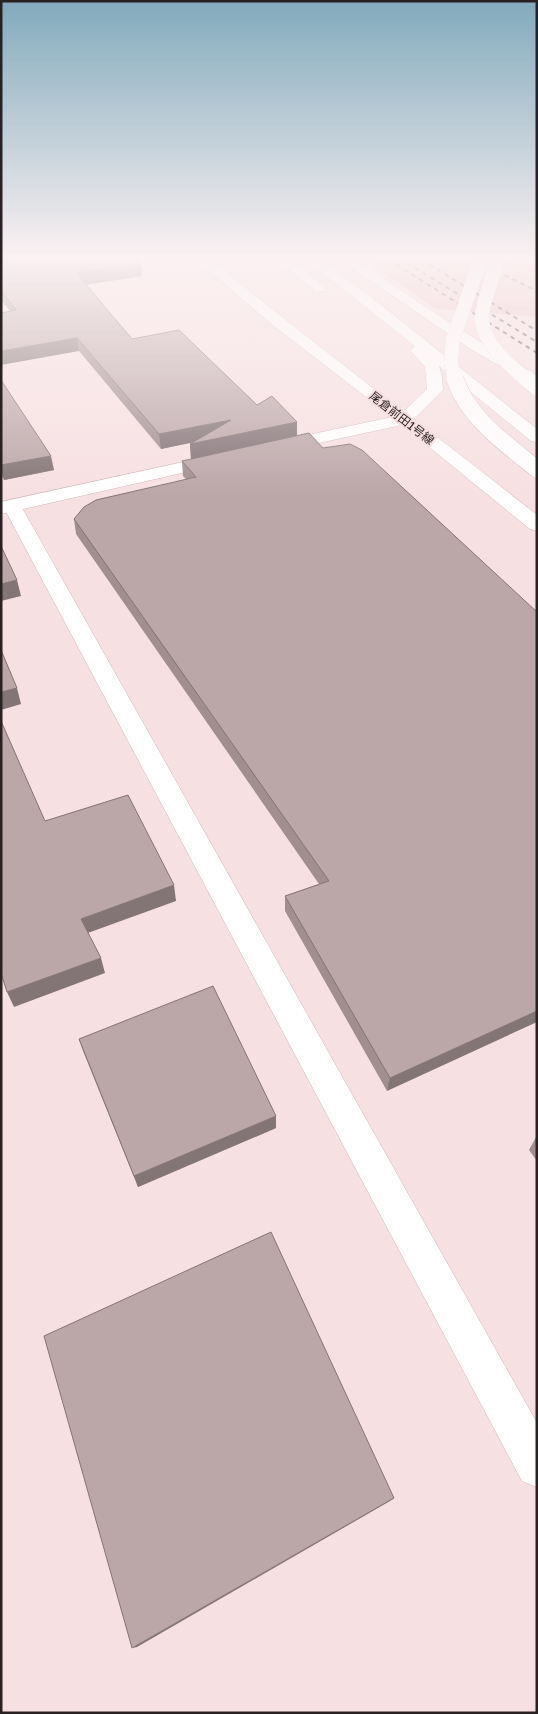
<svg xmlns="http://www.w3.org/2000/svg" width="538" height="1714" viewBox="0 0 538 1714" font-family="'Golos Text','Noto Sans JP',sans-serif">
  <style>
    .green { fill: #eac0c3 }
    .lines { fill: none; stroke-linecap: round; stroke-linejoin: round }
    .minor-casing { stroke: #ceb9bb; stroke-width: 1 }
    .tertiary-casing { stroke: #ceb9bb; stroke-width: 1 }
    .motorway-casing { stroke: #ceb9bb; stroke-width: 1 }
    .minor { fill: #fff; fill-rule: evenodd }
    .tertiary { fill: #fff; fill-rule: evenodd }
    .motorway { fill: #fff; fill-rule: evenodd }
    .rail { stroke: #66595b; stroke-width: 2; stroke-dasharray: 4.5 4.5; stroke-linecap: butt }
    .motorway-bridge-far1-casing { stroke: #ceb9bb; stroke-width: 14; stroke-linecap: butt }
    .motorway-bridge-casing { stroke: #ceb9bb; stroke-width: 18; stroke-linecap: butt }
    .motorway-bridge-far1 { stroke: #fff; stroke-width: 14 }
    .motorway-bridge { stroke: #fff; stroke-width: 17 }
    .wall { fill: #a18f90 }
    .shaded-wall { fill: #837476 }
    .building { fill: #bba6a8; stroke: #837476 }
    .labels { text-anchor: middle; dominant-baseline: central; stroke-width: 4.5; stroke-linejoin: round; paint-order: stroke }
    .far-street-label { font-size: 12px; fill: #292122; stroke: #f7e0e2 }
  </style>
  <rect width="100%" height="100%" fill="#f7e0e2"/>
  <path class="green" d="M 357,255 L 505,255 L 537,271 L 537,317 L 436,309 Z"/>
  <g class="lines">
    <defs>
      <path id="minor" d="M 12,500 L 19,502 L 21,506 L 537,1423 L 537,1487 L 522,1481 L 3,506 L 5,502 Z"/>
      <g id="tertiary">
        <path d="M 191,255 L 205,255 C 314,345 427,428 537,515 L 537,531 L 530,529 L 402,425 L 277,452 L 271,451 L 269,447 L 271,443 L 392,417 L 269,322 Z"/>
        <path d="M 220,454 L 226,455 L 229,459 L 226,463 L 1,514 L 1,502 Z"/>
      </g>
      <g id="motorway">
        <path d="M 272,255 L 286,255 L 326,288 L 325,291 L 315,291 Z"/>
        <path d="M 300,255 L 314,255 L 376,301 L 537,429 L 537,442 L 531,441 L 439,366 L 442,377 L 443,390 L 411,422 L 399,422 L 397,419 L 399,416 L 427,389 L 425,367 L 410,350 L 415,346 Z"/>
        <path d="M 333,255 L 348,255 L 459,329 L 530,371 L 533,374 L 530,377 L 520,377 L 472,350 Z"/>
      </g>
    </defs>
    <use href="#minor" class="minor-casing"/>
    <use href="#tertiary" class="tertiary-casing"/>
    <use href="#motorway" class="motorway-casing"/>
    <use href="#minor" class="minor"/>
    <use href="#tertiary" class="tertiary"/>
    <use href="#motorway" class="motorway"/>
    <g class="rail">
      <path d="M 381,255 L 537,353"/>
      <path d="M 414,255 L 537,331"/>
      <path d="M 464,255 L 537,291"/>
      <path d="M 415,268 L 537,342"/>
    </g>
    <defs>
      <g id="motorway-bridge-far1">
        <path d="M 496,266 C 491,282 484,299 482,315 C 480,342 510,366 528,381"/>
        <path d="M 455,381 L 451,363 L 453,339 L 482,255"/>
      </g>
      <g id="motorway-bridge">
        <path d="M 455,379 C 468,418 506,444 537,469"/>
        <path d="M 527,379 L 537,387"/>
      </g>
    </defs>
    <use href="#motorway-bridge-far1" class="motorway-bridge-far1-casing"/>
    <use href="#motorway-bridge" class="motorway-bridge-casing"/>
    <use href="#motorway-bridge-far1" class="motorway-bridge-far1"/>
    <use href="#motorway-bridge" class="motorway-bridge"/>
  </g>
  <g class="wall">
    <path d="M 1,255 L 141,264 L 142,276 L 86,284 L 132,339 L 257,405 L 297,422 L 297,436 L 191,459 L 190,444 L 195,442 L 161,449 L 79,351 L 10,311 L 1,300 Z"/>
    <path d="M 1,380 L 54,470 L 4,480 L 1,474 Z"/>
    <path d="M 323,448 L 537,612 L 387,1091 L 285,911 L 285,896 L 319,884 L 76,534 L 74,519 L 186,479 L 183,476 L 182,461 Z"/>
    <path d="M 79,1039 L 276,1128 L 138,1187 L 83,1051 Z"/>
    <path d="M 536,1137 L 537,1137 L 537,1161 L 529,1150 Z"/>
  </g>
  <g class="shaded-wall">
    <path d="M 141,264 L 142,276 L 78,286 L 76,273 Z"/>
    <path d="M 77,338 L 79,351 L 1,365 L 1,351 Z"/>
    <path d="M 231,420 L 231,434 L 161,449 L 159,434 Z"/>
    <path d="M 297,422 L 297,436 L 191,459 L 190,444 Z"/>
    <path d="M 51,456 L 54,470 L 4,480 L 1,465 Z"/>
    <path d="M 17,580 L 21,596 L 1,601 L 1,584 Z"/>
    <path d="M 17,688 L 21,704 L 1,710 L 1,692 Z"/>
    <path d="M 174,885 L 176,901 L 85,934 L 81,919 Z"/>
    <path d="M 101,958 L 105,973 L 14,1007 L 7,992 Z"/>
    <path d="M 537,1011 L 537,1022 L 387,1091 L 390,1078 Z"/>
    <path d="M 276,1116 L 276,1128 L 138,1187 L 134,1176 Z"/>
    <path d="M 394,1498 L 390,1501 L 137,1647 L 132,1648 Z"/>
  </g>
  <g class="building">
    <path d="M 1,255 L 132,255 L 141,264 L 76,273 L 132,339 L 179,330 L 257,405 L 272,396 L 297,422 L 190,444 L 231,420 L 159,434 L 77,338 L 1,351 L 1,313 L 16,310 L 1,290 Z"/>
    <path d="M 1,380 L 51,456 L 1,465 Z"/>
    <path d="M 309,433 L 323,448 L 350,444 L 362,450 L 537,612 L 537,1011 L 390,1078 L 285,896 L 329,881 L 74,519 L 84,507 L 96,500 L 196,477 L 182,461 Z"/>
    <path d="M 1,546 L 17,580 L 1,584 Z"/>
    <path d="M 1,650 L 17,688 L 1,692 Z"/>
    <path d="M 1,721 L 45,821 L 128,795 L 174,885 L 81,919 L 101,958 L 7,992 L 1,973 Z"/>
    <path d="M 213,986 L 276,1116 L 134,1176 L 79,1039 Z"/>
    <path d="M 271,1232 L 394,1498 L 132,1648 L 44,1336 Z"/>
  </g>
  <linearGradient id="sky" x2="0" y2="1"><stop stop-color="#81aabc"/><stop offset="0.52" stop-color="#fbf1f2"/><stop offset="1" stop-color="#fbf1f2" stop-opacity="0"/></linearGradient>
  <rect width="538" height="495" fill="url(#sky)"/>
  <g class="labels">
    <g class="far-street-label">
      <text transform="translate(402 418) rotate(38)">尾倉前田1号線</text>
    </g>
  </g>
  <rect width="538" height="1714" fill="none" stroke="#292122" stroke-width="5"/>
</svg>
